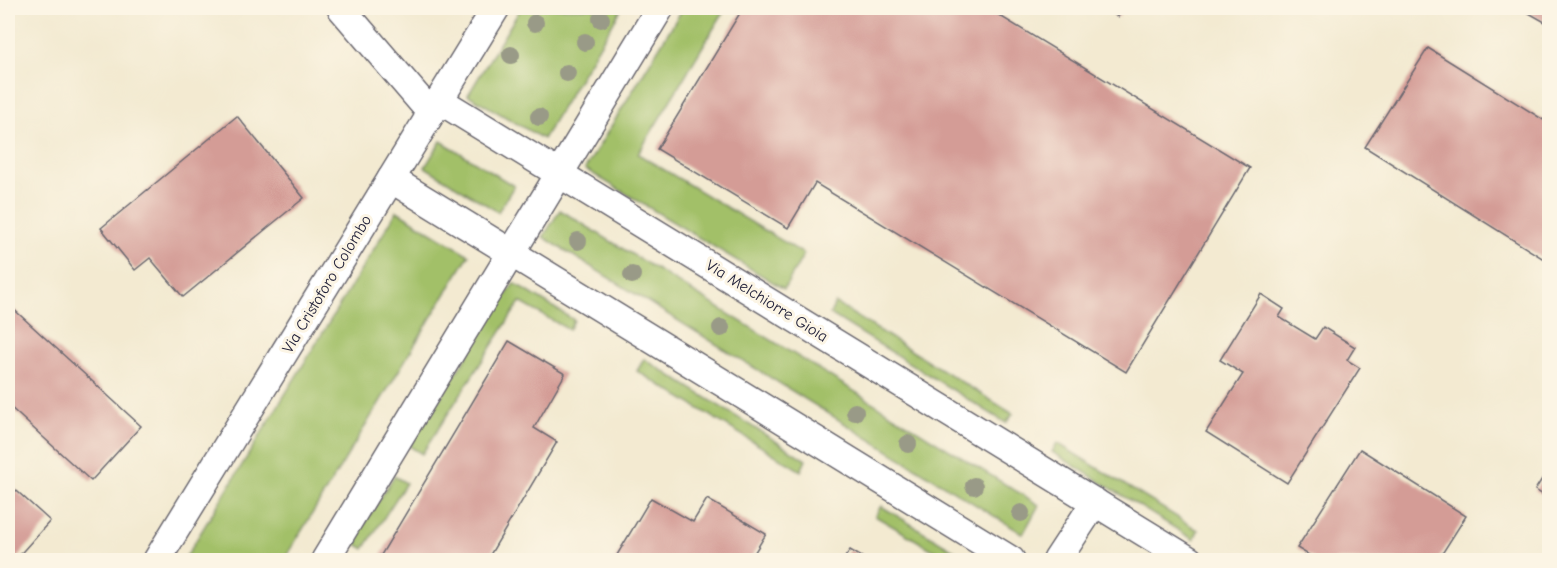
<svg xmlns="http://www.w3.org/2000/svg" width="1557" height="568" viewBox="0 0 1557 568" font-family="'Comic Neue',sans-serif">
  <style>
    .green { fill: #a2c067; stroke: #627151; stroke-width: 1.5 }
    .building { fill: #d49c96 }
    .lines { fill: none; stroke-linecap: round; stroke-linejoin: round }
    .minor-casing { stroke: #6b6870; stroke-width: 30 }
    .minor { stroke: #fff; stroke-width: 27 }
    .tree { fill: #999a87 }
    .labels { text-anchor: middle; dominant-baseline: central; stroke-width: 6; stroke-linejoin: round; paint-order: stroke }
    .street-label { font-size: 16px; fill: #22223b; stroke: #fcf5e5 }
  </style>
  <rect width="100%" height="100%" fill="#fcf5e5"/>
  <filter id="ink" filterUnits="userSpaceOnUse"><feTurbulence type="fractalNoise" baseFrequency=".0167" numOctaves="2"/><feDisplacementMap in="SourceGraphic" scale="12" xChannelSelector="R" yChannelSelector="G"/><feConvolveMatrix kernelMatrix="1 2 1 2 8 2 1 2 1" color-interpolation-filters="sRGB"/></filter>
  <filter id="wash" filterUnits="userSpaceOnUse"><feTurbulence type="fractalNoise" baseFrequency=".008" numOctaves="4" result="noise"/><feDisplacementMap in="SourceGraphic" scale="24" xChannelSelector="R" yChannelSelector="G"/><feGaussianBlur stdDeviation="1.35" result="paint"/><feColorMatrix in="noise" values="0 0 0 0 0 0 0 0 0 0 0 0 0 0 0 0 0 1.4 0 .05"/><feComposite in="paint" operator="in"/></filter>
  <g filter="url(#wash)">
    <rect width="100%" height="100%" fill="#f3ead1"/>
    <g class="green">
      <path d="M 521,8 L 622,8 L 543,139 L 468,95 Z"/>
      <path d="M 683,8 L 726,8 L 638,154 L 804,254 L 784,289 L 585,169 Z"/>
      <path d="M 441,141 L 514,186 L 498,212 L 425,167 Z"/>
      <path d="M 560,210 L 1039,505 L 1023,534 L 543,237 Z"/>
      <path d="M 397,211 L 469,255 L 284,560 L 184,560 Z"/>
      <path d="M 514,283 L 574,320 L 569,330 L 520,302 L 422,454 L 409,446 Z"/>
      <path d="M 835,303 L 1013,414 L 1006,423 L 830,314 Z"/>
      <path d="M 644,359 L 806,460 L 801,471 L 637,371 Z"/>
      <path d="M 1057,443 L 1198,530 L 1194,540 L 1052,452 Z"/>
      <path d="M 394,476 L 406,483 L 364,549 L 353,542 Z"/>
      <path d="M 881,506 L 970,560 L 950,560 L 875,516 Z"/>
    </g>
    <g id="blocks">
      <g class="building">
        <path d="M 743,8 L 987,8 L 1250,168 L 1126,372 L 815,183 L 788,228 L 657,149 Z"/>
        <path d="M 1103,8 L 1124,8 L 1118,17 Z"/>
        <path d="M 1520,8 L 1550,8 L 1550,25 Z"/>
        <path d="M 1428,48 L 1550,124 L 1550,263 L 1365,147 Z"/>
        <path d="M 237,116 L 304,198 L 183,297 L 150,258 L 135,270 L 101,228 Z"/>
        <path d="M 1261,294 L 1284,309 L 1279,317 L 1315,339 L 1323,327 L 1355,347 L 1347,360 L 1360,368 L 1287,483 L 1206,432 L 1243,374 L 1220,360 Z"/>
        <path d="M 8,304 L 141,426 L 91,481 L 8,405 Z"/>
        <path d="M 509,341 L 565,374 L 534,428 L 557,442 L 487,560 L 378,560 Z"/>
        <path d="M 1360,449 L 1466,516 L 1438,560 L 1317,560 L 1297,548 Z"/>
        <path d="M 1550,466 L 1550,499 L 1535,490 Z"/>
        <path d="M 8,483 L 50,521 L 15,560 L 8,560 Z"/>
        <path d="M 651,498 L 693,522 L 707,499 L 766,534 L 750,560 L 614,560 Z"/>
        <path d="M 850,550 L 867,560 L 843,560 Z"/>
      </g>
    </g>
  </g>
  <g filter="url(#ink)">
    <use href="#blocks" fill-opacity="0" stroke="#6b6870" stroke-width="1.5"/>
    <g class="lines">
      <defs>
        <g id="minor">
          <path d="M 341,8 L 431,113"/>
          <path d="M 439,100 L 1189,560"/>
          <path d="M 391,179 L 1011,560"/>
          <path d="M 157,560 L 496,8"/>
          <path d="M 325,560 L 660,8"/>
          <path d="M 1057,560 L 1095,502"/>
        </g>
      </defs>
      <use href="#minor" class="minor-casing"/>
      <use href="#minor" class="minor"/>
    </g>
    <g class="tree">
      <circle cx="601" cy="19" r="9"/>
      <circle cx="535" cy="23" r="9"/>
      <circle cx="585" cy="42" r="9"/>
      <circle cx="511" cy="55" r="9"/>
      <circle cx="567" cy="73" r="9"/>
      <circle cx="539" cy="117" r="9"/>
      <circle cx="578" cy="241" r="9"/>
      <circle cx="632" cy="275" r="9"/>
      <circle cx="721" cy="328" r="9"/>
      <circle cx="855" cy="412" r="9"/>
      <circle cx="908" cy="444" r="9"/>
      <circle cx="974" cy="486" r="9"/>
      <circle cx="1021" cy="513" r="9"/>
    </g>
  </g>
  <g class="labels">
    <g class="street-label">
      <text transform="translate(327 284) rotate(-59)">Via Cristoforo Colombo</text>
      <text transform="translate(767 301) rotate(32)">Via Melchiorre Gioia</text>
    </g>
  </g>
  <rect width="1557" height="568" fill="none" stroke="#fcf5e5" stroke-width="30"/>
</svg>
